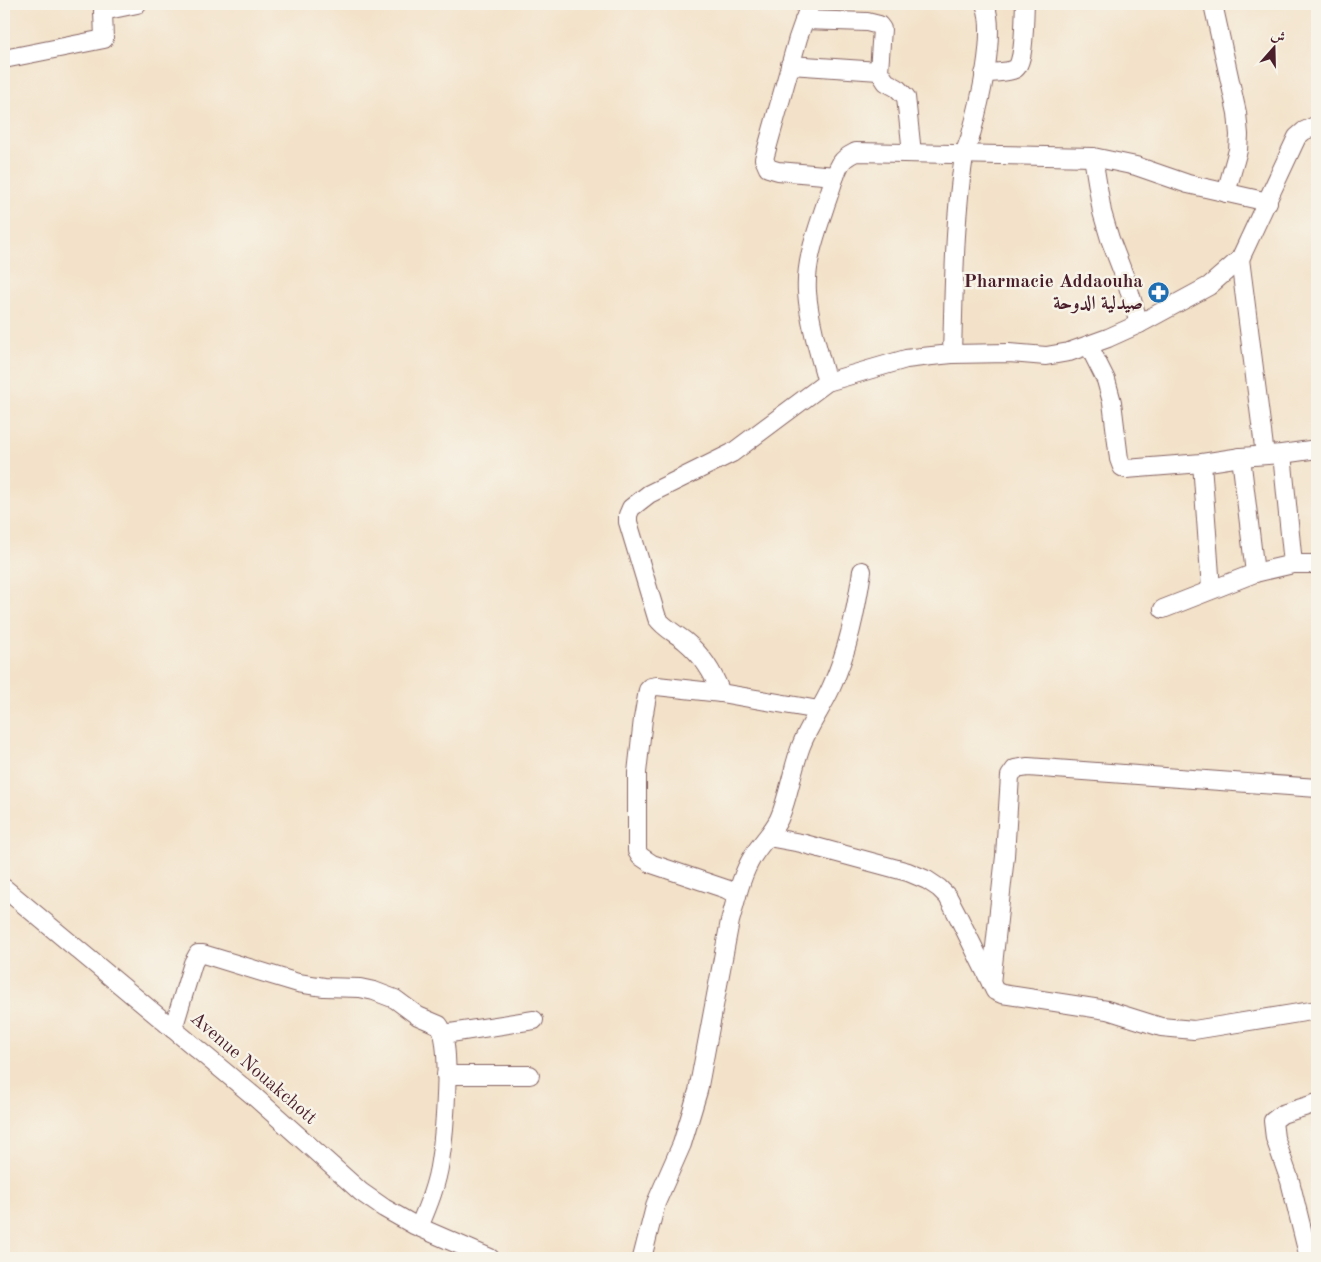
<svg xmlns="http://www.w3.org/2000/svg" width="1321" height="1262" viewBox="0 0 1321 1262" font-family="'Old Standard TT',Amiri,serif">
  <style>
    .lines { fill: none; stroke-linecap: round; stroke-linejoin: round }
    .minor-casing { stroke: #856362; stroke-width: 20 }
    .minor { stroke: #fff; stroke-width: 18 }
    .labels { text-anchor: middle; dominant-baseline: central; stroke-width: 5; stroke-linejoin: round; paint-order: stroke }
    .poi-label { font-size: 19px; font-weight: bold; fill: #4a1f2b; stroke: #f7f3e8; text-anchor: end }
    .street-label { font-size: 19px; fill: #4a1f2b; stroke: #f7f3e8 }
  </style>
  <rect width="100%" height="100%" fill="#f7f3e8"/>
  <filter id="ink" filterUnits="userSpaceOnUse"><feTurbulence type="fractalNoise" baseFrequency=".02" numOctaves="2"/><feDisplacementMap in="SourceGraphic" scale="10" xChannelSelector="R" yChannelSelector="G"/><feConvolveMatrix kernelMatrix="1 2 1 2 8 2 1 2 1" color-interpolation-filters="sRGB"/></filter>
  <filter id="wash" filterUnits="userSpaceOnUse"><feTurbulence type="fractalNoise" baseFrequency=".0096" numOctaves="4" result="noise"/><feDisplacementMap in="SourceGraphic" scale="20" xChannelSelector="R" yChannelSelector="G"/><feGaussianBlur stdDeviation="1.12" result="paint"/><feColorMatrix in="noise" values="0 0 0 0 0 0 0 0 0 0 0 0 0 0 0 0 0 1.4 0 .05"/><feComposite in="paint" operator="in"/></filter>
  <g filter="url(#wash)">
    <rect width="100%" height="100%" fill="#f3e2c9"/>
  </g>
  <g filter="url(#ink)">
    <g class="lines">
      <defs>
        <g id="minor">
          <path d="M 810,4 L 798,38 L 764,159 L 768,168 L 778,171 L 835,176"/>
          <path d="M 1213,4 L 1237,113 L 1239,135 L 1238,150 L 1226,193"/>
          <path d="M 804,20 L 867,22 L 879,25 L 882,29 L 879,71 L 886,82 L 897,88 L 906,97 L 912,153"/>
          <path d="M 4,59 L 104,39 L 103,11 L 137,4"/>
          <path d="M 790,65 L 879,71"/>
          <path d="M 984,74 C 993,72 1007,73 1015,69 C 1025,64 1024,16 1025,4"/>
          <path d="M 1093,157 L 1102,212 L 1110,239 L 1127,283 L 1139,324"/>
          <path d="M 1240,259 L 1265,455"/>
          <path d="M 1089,346 L 1106,380 L 1112,402 L 1119,459 L 1122,467 L 1126,469 L 1202,463 L 1241,457 L 1282,454 L 1317,449"/>
          <path d="M 952,354 C 954,288 954,221 964,156 C 965,150 968,144 970,138 C 979,106 997,34 985,4"/>
          <path d="M 827,382 C 819,354 809,320 807,292 C 805,261 817,231 826,203 C 831,190 834,175 841,163 C 845,157 850,155 856,152 L 1093,157 L 1136,166 L 1188,184 L 1268,202"/>
          <path d="M 1282,454 L 1293,564"/>
          <path d="M 1241,457 L 1255,573"/>
          <path d="M 1202,463 L 1211,589"/>
          <path d="M 1163,609 L 1255,573 L 1293,564 L 1317,564"/>
          <path d="M 721,693 C 713,672 702,655 685,641 C 675,633 664,628 657,618 L 628,522 L 628,515 L 631,508 L 649,494 L 732,453 L 827,382 L 906,359 L 922,357 L 952,354 L 1009,353 L 1046,356 L 1069,352 L 1108,338 L 1139,324 L 1209,286 L 1240,259 L 1297,137 L 1304,131 L 1317,125"/>
          <path d="M 768,837 L 801,843 L 908,872 L 927,880 L 939,888 L 948,897 L 959,918 L 995,991 L 1002,994 L 1107,1010 L 1161,1027 L 1194,1030 L 1317,1010"/>
          <path d="M 4,888 L 256,1098 L 361,1192 L 384,1208 L 414,1225 L 490,1258"/>
          <path d="M 737,895 L 726,889 L 652,864 L 640,856 L 637,851 L 637,773 L 643,719 L 648,690 L 651,687 L 657,686 L 721,693 L 819,710"/>
          <path d="M 991,983 L 1005,856 L 1010,776 L 1015,769 L 1028,767 L 1317,788"/>
          <path d="M 173,1029 L 193,963 L 198,954 L 203,954 L 298,983 L 324,987 L 360,988 L 374,991 L 395,999 L 418,1016 L 439,1025 C 453,1041 444,1137 440,1161 C 437,1184 428,1206 419,1227"/>
          <path d="M 444,1034 L 534,1020"/>
          <path d="M 446,1075 L 530,1075"/>
          <path d="M 642,1258 L 656,1203 L 682,1144 L 698,1091 L 730,921 C 736,900 741,875 753,856 C 761,843 772,833 779,819 C 789,796 792,770 801,746 C 809,725 822,708 831,688 C 848,651 856,611 862,571"/>
          <path d="M 1309,1258 L 1290,1181 L 1275,1138 L 1273,1121 L 1282,1114 L 1317,1103"/>
        </g>
      </defs>
      <use href="#minor" class="minor-casing"/>
      <use href="#minor" class="minor"/>
    </g>
  </g>
  <defs>
    <symbol id="pharmacy-disc" viewBox="-11 -11 22 22"><circle r="9.5" fill="#1f6fb2" stroke="#f7f3e8"/><path d="M-2-6h4v4h4v4h-4v4h-4v-4h-4v-4h4Z" fill="#fff"/></symbol>
  </defs>
  <g fill-rule="evenodd">
    <use href="#pharmacy-disc" x="1146" y="280" width="25" height="25"/>
  </g>
  <g class="labels">
    <g class="poi-label">
      <text x="1143" y="282">Pharmacie Addaouha<tspan x="1143" dy="22">صيدلية الدوحة</tspan></text>
    </g>
    <g class="street-label">
      <text transform="translate(253 1069) rotate(41)">Avenue Nouakchott</text>
    </g>
  </g>
  <rect width="1321" height="1262" fill="none" stroke="#f7f3e8" stroke-width="20"/>
  <g transform="translate(1274 48) rotate(20)" stroke="#f7f3e8" stroke-width="4" paint-order="stroke">
  <path d="M0-4L9 19L0 12L-9 19Z" fill="#4a1f2b"/>
  <text y="-8" font-size="14" font-weight="bold" text-anchor="middle" fill="#4a1f2b">ش</text>
  </g>
</svg>
